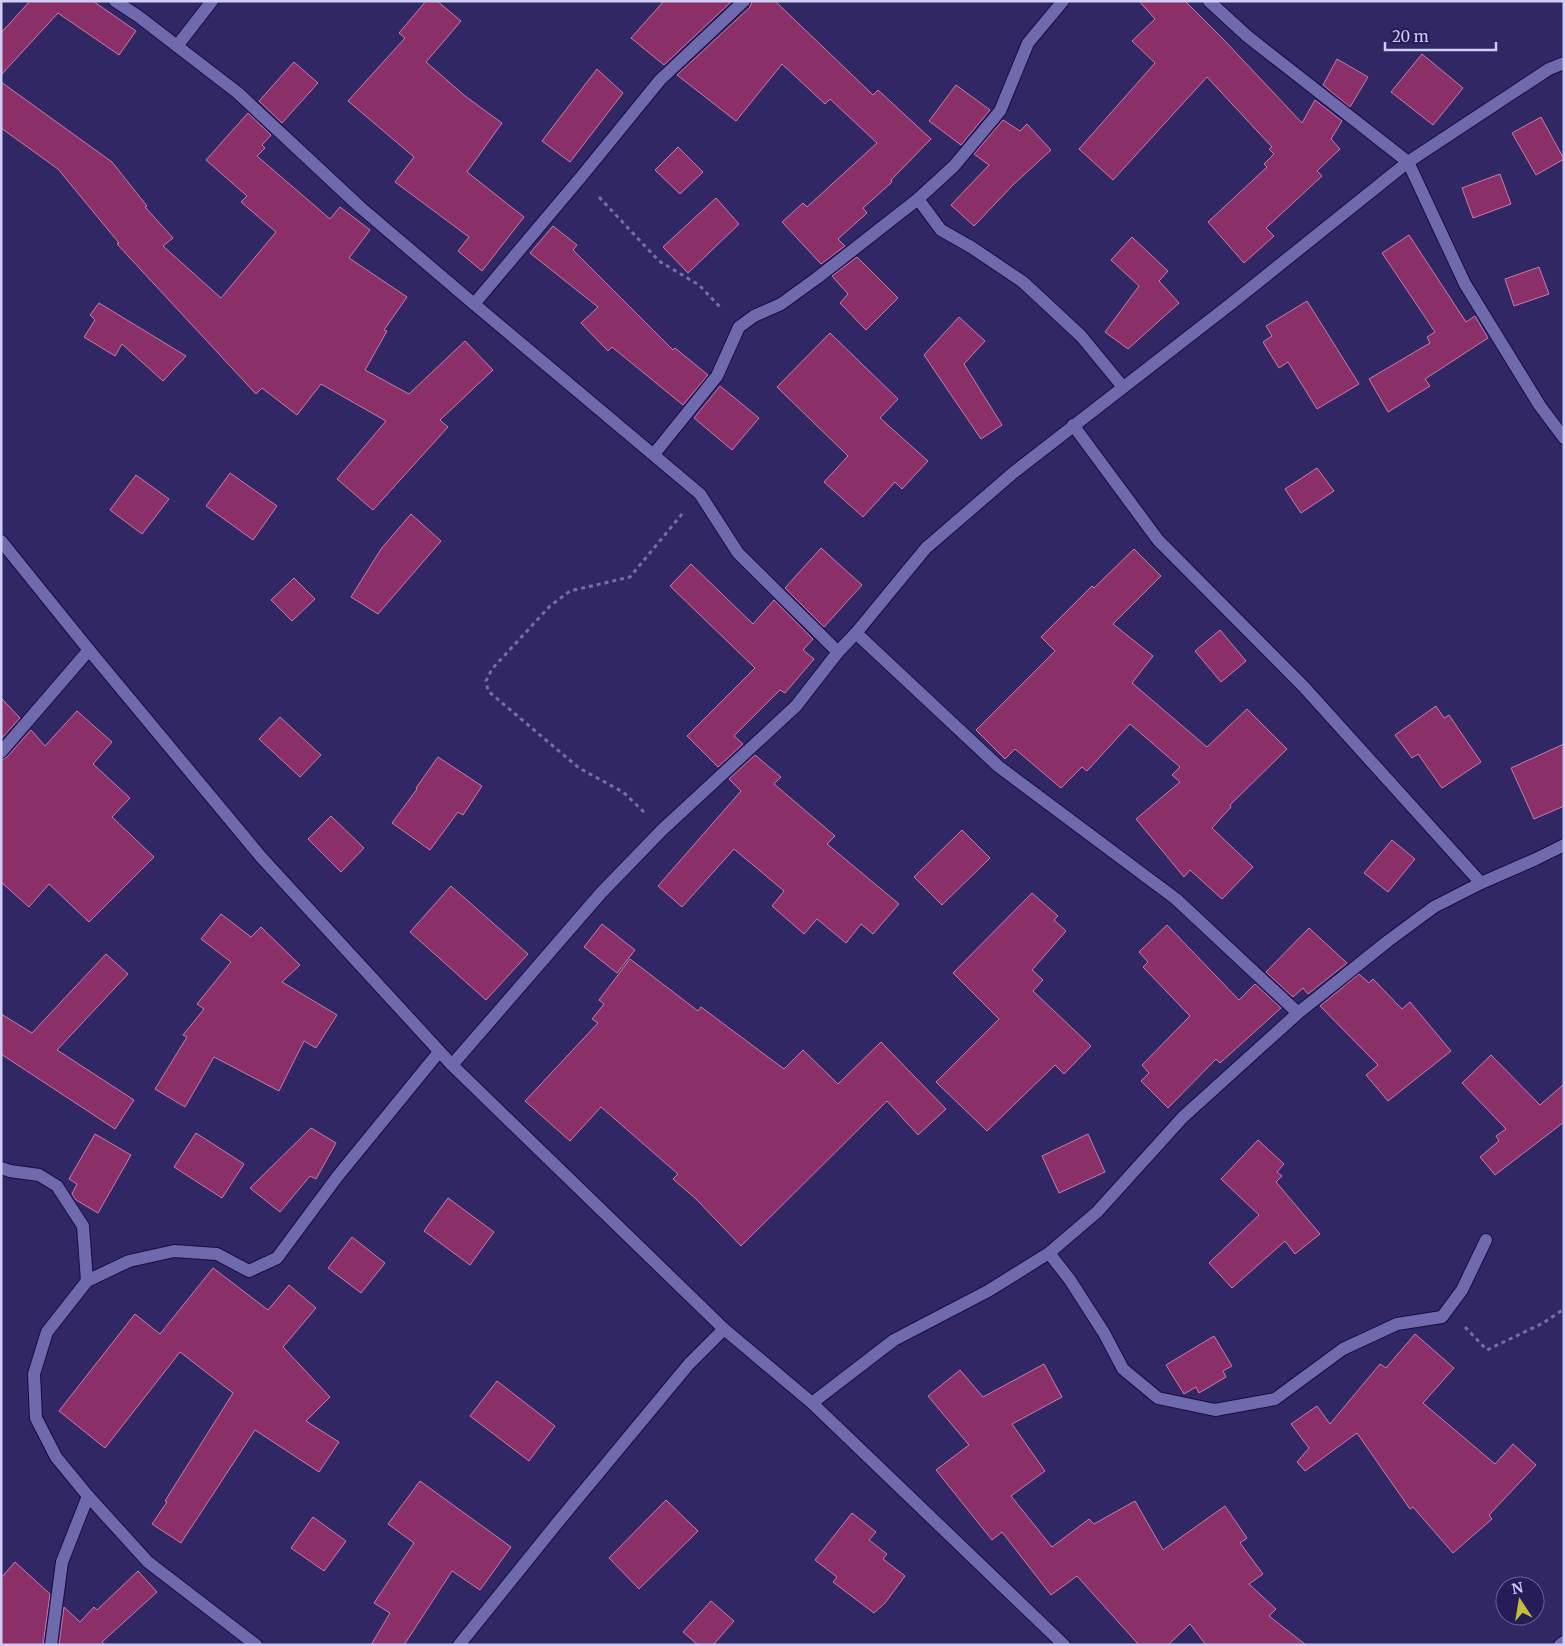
<svg xmlns="http://www.w3.org/2000/svg" width="1565" height="1646" viewBox="0 0 1565 1646" font-family="Merriweather,serif">
  <style>
    .building { fill: #8b2f69; stroke: #c67ea7 }
    .lines { fill: none; stroke-linecap: round; stroke-linejoin: round }
    .minor-casing { stroke: #1a0b47; stroke-width: 14 }
    .tertiary-casing { stroke: #1a0b47; stroke-width: 14 }
    .path { stroke: #7570a3; stroke-width: 3; stroke-dasharray: 4 4; stroke-linecap: butt }
    .minor { stroke: #6e6aad; stroke-width: 12 }
    .tertiary { stroke: #6e6aad; stroke-width: 12 }
  </style>
  <rect width="100%" height="100%" fill="#302764"/>
  <g class="building">
    <path d="M 30,1 L 93,1 L 136,31 L 119,55 L 58,13 L 1,75 L 1,33 Z"/>
    <path d="M 426,1 L 437,1 L 461,21 L 426,62 L 465,96 L 502,123 L 467,172 L 524,217 L 482,271 L 458,251 L 469,237 L 395,182 L 414,157 L 348,101 L 405,38 L 399,33 Z"/>
    <path d="M 664,1 L 732,1 L 664,65 L 631,38 Z"/>
    <path d="M 752,1 L 775,1 L 873,95 L 878,90 L 931,139 L 891,180 L 892,182 L 863,208 L 867,213 L 838,239 L 845,246 L 821,264 L 782,222 L 803,203 L 807,207 L 877,143 L 830,99 L 825,104 L 782,64 L 736,121 L 677,75 L 750,7 Z"/>
    <path d="M 1139,1 L 1185,1 L 1224,40 L 1302,123 L 1315,100 L 1342,121 L 1331,139 L 1340,149 L 1317,171 L 1322,176 L 1266,228 L 1274,236 L 1244,263 L 1208,222 L 1267,167 L 1264,164 L 1274,154 L 1269,149 L 1272,147 L 1207,77 L 1113,180 L 1079,149 L 1155,63 L 1132,41 L 1155,19 Z"/>
    <path d="M 1422,54 L 1463,88 L 1433,125 L 1391,92 Z"/>
    <path d="M 1337,59 L 1368,77 L 1350,107 L 1323,85 Z"/>
    <path d="M 294,62 L 318,83 L 282,123 L 259,101 Z"/>
    <path d="M 597,69 L 623,93 L 570,162 L 542,141 Z"/>
    <path d="M 1,82 L 112,162 L 147,206 L 145,207 L 173,238 L 163,246 L 221,298 L 276,232 L 241,202 L 247,196 L 206,160 L 248,113 L 271,135 L 262,145 L 265,148 L 257,156 L 330,219 L 340,207 L 370,230 L 349,258 L 407,297 L 384,330 L 387,331 L 365,370 L 409,394 L 465,341 L 493,370 L 440,420 L 448,427 L 373,510 L 337,479 L 386,421 L 321,384 L 297,415 L 262,388 L 256,394 L 117,244 L 119,243 L 58,169 L 1,128 Z"/>
    <path d="M 956,85 L 990,110 L 961,145 L 929,121 Z"/>
    <path d="M 1541,117 L 1564,159 L 1536,175 L 1512,133 Z"/>
    <path d="M 1003,120 L 1020,131 L 1027,124 L 1051,150 L 1014,184 L 974,226 L 951,205 L 989,165 L 974,154 Z"/>
    <path d="M 678,147 L 703,172 L 680,194 L 655,170 Z"/>
    <path d="M 1500,174 L 1511,204 L 1473,218 L 1462,188 Z"/>
    <path d="M 716,198 L 739,224 L 688,273 L 663,247 Z"/>
    <path d="M 553,226 L 577,245 L 573,250 L 673,350 L 675,348 L 708,375 L 683,405 L 612,347 L 608,351 L 581,323 L 598,307 L 530,253 Z"/>
    <path d="M 1409,235 L 1466,322 L 1475,316 L 1488,338 L 1425,379 L 1430,386 L 1388,412 L 1369,379 L 1430,343 L 1427,337 L 1435,332 L 1382,253 Z"/>
    <path d="M 1132,237 L 1168,271 L 1159,281 L 1179,303 L 1128,349 L 1105,332 L 1139,286 L 1111,260 Z"/>
    <path d="M 857,257 L 898,298 L 866,330 L 840,303 L 848,294 L 832,276 Z"/>
    <path d="M 1539,267 L 1549,294 L 1514,306 L 1505,279 Z"/>
    <path d="M 1307,301 L 1359,384 L 1317,409 L 1288,362 L 1279,368 L 1263,342 L 1272,336 L 1266,326 Z"/>
    <path d="M 99,303 L 186,356 L 163,381 L 122,344 L 115,356 L 84,337 L 95,320 L 90,315 Z"/>
    <path d="M 959,317 L 985,341 L 964,364 L 1002,425 L 981,439 L 924,355 Z"/>
    <path d="M 830,333 L 898,399 L 880,418 L 928,461 L 902,489 L 895,482 L 863,517 L 824,482 L 848,456 L 777,387 Z"/>
    <path d="M 720,386 L 759,418 L 732,450 L 694,418 Z"/>
    <path d="M 1317,468 L 1334,491 L 1301,513 L 1285,489 Z"/>
    <path d="M 230,473 L 277,506 L 253,540 L 206,506 Z"/>
    <path d="M 136,475 L 169,499 L 142,534 L 110,510 Z"/>
    <path d="M 411,514 L 441,541 L 378,614 L 351,597 L 381,549 Z"/>
    <path d="M 821,548 L 862,585 L 824,627 L 785,588 Z"/>
    <path d="M 1134,549 L 1161,576 L 1113,624 L 1153,656 L 1132,683 L 1207,747 L 1247,709 L 1287,749 L 1230,805 L 1231,807 L 1212,828 L 1253,867 L 1222,899 L 1190,870 L 1184,877 L 1136,819 L 1180,782 L 1172,775 L 1180,767 L 1130,724 L 1087,771 L 1082,767 L 1061,788 L 1015,749 L 1005,759 L 976,730 L 1055,651 L 1041,637 L 1092,586 L 1094,588 Z"/>
    <path d="M 691,564 L 753,624 L 774,600 L 813,639 L 803,650 L 814,659 L 785,693 L 780,690 L 734,736 L 743,744 L 718,767 L 687,736 L 755,668 L 670,586 Z"/>
    <path d="M 294,578 L 315,599 L 292,621 L 271,600 Z"/>
    <path d="M 1220,630 L 1246,661 L 1221,682 L 1195,651 Z"/>
    <path d="M 1,698 L 20,718 L 1,739 Z"/>
    <path d="M 1436,706 L 1444,718 L 1449,715 L 1481,762 L 1442,788 L 1418,754 L 1412,758 L 1395,735 Z"/>
    <path d="M 77,711 L 112,742 L 93,764 L 130,798 L 112,817 L 154,857 L 89,922 L 49,884 L 29,907 L 1,882 L 1,760 L 7,757 L 31,730 L 45,746 Z"/>
    <path d="M 280,717 L 321,755 L 300,777 L 259,739 Z"/>
    <path d="M 1564,744 L 1564,806 L 1534,819 L 1511,768 Z"/>
    <path d="M 755,755 L 781,777 L 774,784 L 835,836 L 827,844 L 899,904 L 873,934 L 861,924 L 846,943 L 817,919 L 804,934 L 772,906 L 784,891 L 734,849 L 682,907 L 658,886 L 741,791 L 729,779 Z"/>
    <path d="M 438,757 L 482,786 L 463,815 L 458,812 L 430,850 L 392,823 L 417,789 L 416,788 Z"/>
    <path d="M 331,816 L 364,848 L 341,872 L 308,839 Z"/>
    <path d="M 962,830 L 990,858 L 942,905 L 914,877 Z"/>
    <path d="M 1392,840 L 1415,859 L 1388,892 L 1364,873 Z"/>
    <path d="M 451,886 L 528,954 L 486,1000 L 410,932 Z"/>
    <path d="M 1032,893 L 1058,916 L 1054,920 L 1066,931 L 1032,970 L 1043,980 L 1033,991 L 1091,1046 L 1064,1074 L 1055,1065 L 987,1131 L 936,1082 L 999,1019 L 953,973 Z"/>
    <path d="M 221,914 L 251,937 L 261,927 L 300,965 L 282,982 L 337,1015 L 316,1048 L 304,1041 L 279,1091 L 214,1057 L 185,1107 L 155,1089 L 187,1037 L 183,1035 L 204,1009 L 197,1004 L 231,962 L 201,939 Z"/>
    <path d="M 602,924 L 635,950 L 617,973 L 584,947 Z"/>
    <path d="M 1167,925 L 1239,1000 L 1255,984 L 1281,1008 L 1220,1063 L 1216,1059 L 1168,1108 L 1141,1081 L 1149,1073 L 1142,1065 L 1190,1016 L 1143,967 L 1148,962 L 1139,952 Z"/>
    <path d="M 1309,928 L 1347,963 L 1308,994 L 1303,988 L 1293,997 L 1266,972 Z"/>
    <path d="M 106,954 L 128,974 L 57,1050 L 134,1100 L 115,1129 L 1,1054 L 1,1014 L 32,1033 Z"/>
    <path d="M 630,959 L 698,1011 L 701,1007 L 784,1069 L 803,1050 L 838,1084 L 881,1042 L 946,1109 L 918,1135 L 887,1101 L 741,1246 L 696,1199 L 673,1179 L 678,1174 L 601,1107 L 570,1141 L 525,1101 L 598,1023 L 592,1019 L 604,1004 L 599,1000 Z"/>
    <path d="M 1359,974 L 1369,983 L 1373,979 L 1402,1009 L 1410,1002 L 1451,1051 L 1388,1101 L 1366,1075 L 1378,1065 L 1320,1006 Z"/>
    <path d="M 1491,1055 L 1540,1105 L 1564,1084 L 1564,1122 L 1495,1175 L 1480,1157 L 1499,1141 L 1496,1136 L 1506,1129 L 1462,1083 Z"/>
    <path d="M 311,1128 L 336,1143 L 316,1179 L 310,1176 L 280,1212 L 250,1188 Z"/>
    <path d="M 196,1133 L 244,1164 L 222,1198 L 174,1167 Z"/>
    <path d="M 95,1134 L 131,1155 L 98,1213 L 76,1200 L 72,1194 L 77,1184 L 69,1179 Z"/>
    <path d="M 1088,1134 L 1105,1172 L 1059,1193 L 1042,1156 Z"/>
    <path d="M 1258,1140 L 1284,1164 L 1277,1172 L 1282,1176 L 1276,1182 L 1320,1234 L 1295,1254 L 1285,1241 L 1232,1288 L 1209,1263 L 1259,1215 L 1221,1179 Z"/>
    <path d="M 448,1198 L 494,1232 L 470,1265 L 424,1231 Z"/>
    <path d="M 352,1237 L 385,1263 L 361,1293 L 328,1268 Z"/>
    <path d="M 213,1268 L 268,1310 L 289,1285 L 316,1308 L 283,1347 L 330,1397 L 306,1421 L 339,1442 L 319,1472 L 255,1430 L 181,1543 L 152,1524 L 167,1502 L 165,1501 L 233,1393 L 180,1352 L 105,1448 L 59,1411 L 135,1314 L 160,1334 Z"/>
    <path d="M 1415,1334 L 1454,1368 L 1423,1403 L 1495,1464 L 1513,1444 L 1536,1465 L 1489,1515 L 1492,1519 L 1453,1553 L 1413,1507 L 1410,1509 L 1357,1433 L 1305,1471 L 1297,1462 L 1309,1448 L 1291,1424 L 1317,1406 L 1330,1424 L 1380,1364 L 1386,1368 Z"/>
    <path d="M 1214,1336 L 1232,1366 L 1223,1371 L 1226,1377 L 1199,1393 L 1196,1387 L 1184,1394 L 1166,1365 Z"/>
    <path d="M 1044,1364 L 1062,1397 L 1012,1424 L 1045,1471 L 1011,1496 L 1052,1547 L 1089,1519 L 1094,1524 L 1135,1501 L 1163,1550 L 1225,1506 L 1247,1538 L 1240,1543 L 1263,1574 L 1249,1584 L 1276,1609 L 1269,1616 L 1306,1645 L 1206,1645 L 1190,1624 L 1168,1645 L 1139,1645 L 1077,1576 L 1051,1595 L 1002,1532 L 992,1540 L 936,1470 L 969,1445 L 928,1396 L 960,1370 L 983,1397 Z"/>
    <path d="M 497,1381 L 555,1426 L 529,1461 L 470,1416 Z"/>
    <path d="M 420,1481 L 511,1547 L 480,1590 L 452,1571 L 404,1645 L 371,1645 L 390,1613 L 374,1603 L 414,1543 L 388,1524 Z"/>
    <path d="M 666,1500 L 698,1531 L 639,1589 L 609,1558 Z"/>
    <path d="M 852,1513 L 876,1532 L 869,1540 L 887,1554 L 883,1559 L 905,1576 L 885,1603 L 874,1613 L 833,1582 L 837,1577 L 815,1560 Z"/>
    <path d="M 313,1517 L 346,1541 L 324,1571 L 291,1548 Z"/>
    <path d="M 15,1562 L 50,1594 L 43,1645 L 1,1645 L 1,1578 Z"/>
    <path d="M 138,1571 L 157,1592 L 102,1642 L 105,1645 L 59,1645 L 64,1607 L 80,1622 L 94,1607 L 97,1610 Z"/>
    <path d="M 711,1601 L 734,1621 L 713,1645 L 698,1645 L 683,1632 Z"/>
  </g>
  <g class="lines">
    <defs>
      <g id="minor">
        <path d="M 115,1 L 138,16 L 238,93 L 360,207 L 474,304 L 700,494 L 738,553 L 838,652"/>
        <path d="M 1209,1 L 1247,36 L 1408,162 L 1465,284 L 1540,406 L 1564,438"/>
        <path d="M 177,46 L 212,1"/>
        <path d="M 918,199 L 941,230 L 971,247 L 1023,282 L 1081,336 L 1123,387"/>
        <path d="M 474,304 L 581,177 L 660,80 L 744,1"/>
        <path d="M 1073,425 L 1158,540 L 1304,687 L 1481,883"/>
        <path d="M 654,454 L 717,376 L 739,327 L 754,316 L 781,304 L 817,278 L 918,199 L 954,166 L 1000,111 L 1028,43 L 1063,1"/>
        <path d="M 856,633 L 998,766 L 1176,899 L 1298,1013"/>
        <path d="M 1,752 L 89,650"/>
        <path d="M 452,1065 L 601,893 L 662,830 L 796,706 L 838,652 L 856,633 L 926,548 L 1013,473 L 1232,303 L 1408,162 L 1549,69 L 1564,63"/>
        <path d="M 1,1168 L 10,1171 L 39,1175 L 57,1186 L 83,1226 L 87,1281"/>
        <path d="M 1049,1253 L 1070,1280 L 1104,1333 L 1123,1369 L 1158,1398 L 1215,1410 L 1275,1399 L 1343,1349 L 1397,1324 L 1442,1317 L 1462,1290 L 1486,1240"/>
        <path d="M 812,1403 L 894,1340 L 988,1291 L 1049,1253 L 1097,1212 L 1183,1117 L 1298,1013 L 1388,941 L 1434,907 L 1481,883 L 1536,859 L 1564,845"/>
        <path d="M 51,1645 L 62,1562 L 88,1496"/>
        <path d="M 256,1645 L 148,1562 L 88,1496 L 56,1457 L 36,1418 L 34,1374 L 47,1332 L 87,1281 L 129,1261 L 174,1251 L 217,1254 L 249,1271 L 277,1258 L 337,1177 L 439,1052"/>
        <path d="M 459,1645 L 558,1522 L 689,1364 L 724,1329"/>
        <path d="M 1560,1645 L 1564,1642"/>
      </g>
      <path id="tertiary" d="M 1,541 L 89,650 L 261,857 L 452,1065 L 724,1329 L 812,1403 L 1064,1645"/>
    </defs>
    <use href="#minor" class="minor-casing"/>
    <use href="#tertiary" class="tertiary-casing"/>
    <g class="path">
      <path d="M 599,197 L 659,261 L 699,285 L 721,308"/>
      <path d="M 644,812 L 623,792 L 579,768 L 488,691 L 486,681 L 492,669 L 550,606 L 570,591 L 630,577 L 682,514"/>
      <path d="M 1465,1327 L 1487,1350 L 1543,1323 L 1564,1309"/>
    </g>
    <use href="#minor" class="minor"/>
    <use href="#tertiary" class="tertiary"/>
  </g>
  <rect width="1565" height="1646" fill="none" stroke="#cfcff5" stroke-width="5"/>
  <g transform="translate(1520 1601) rotate(348)"><circle r="24" fill="#261c58" stroke="#6a6497"/>
  <path d="M0-4L9 19L0 12L-9 19Z" fill="#c5bc3d"/>
  <text y="-8" font-size="14" font-weight="bold" text-anchor="middle" fill="#cfcff5">N</text>
  </g>
  <path d="M1385 42v8h111v-8" fill="none" stroke="#cfcff5" stroke-width="2.5"/>
  <text x="1392" y="42" font-size="15" fill="#cfcff5" stroke="#261c58" stroke-width="4" paint-order="stroke">20 m</text>
</svg>
